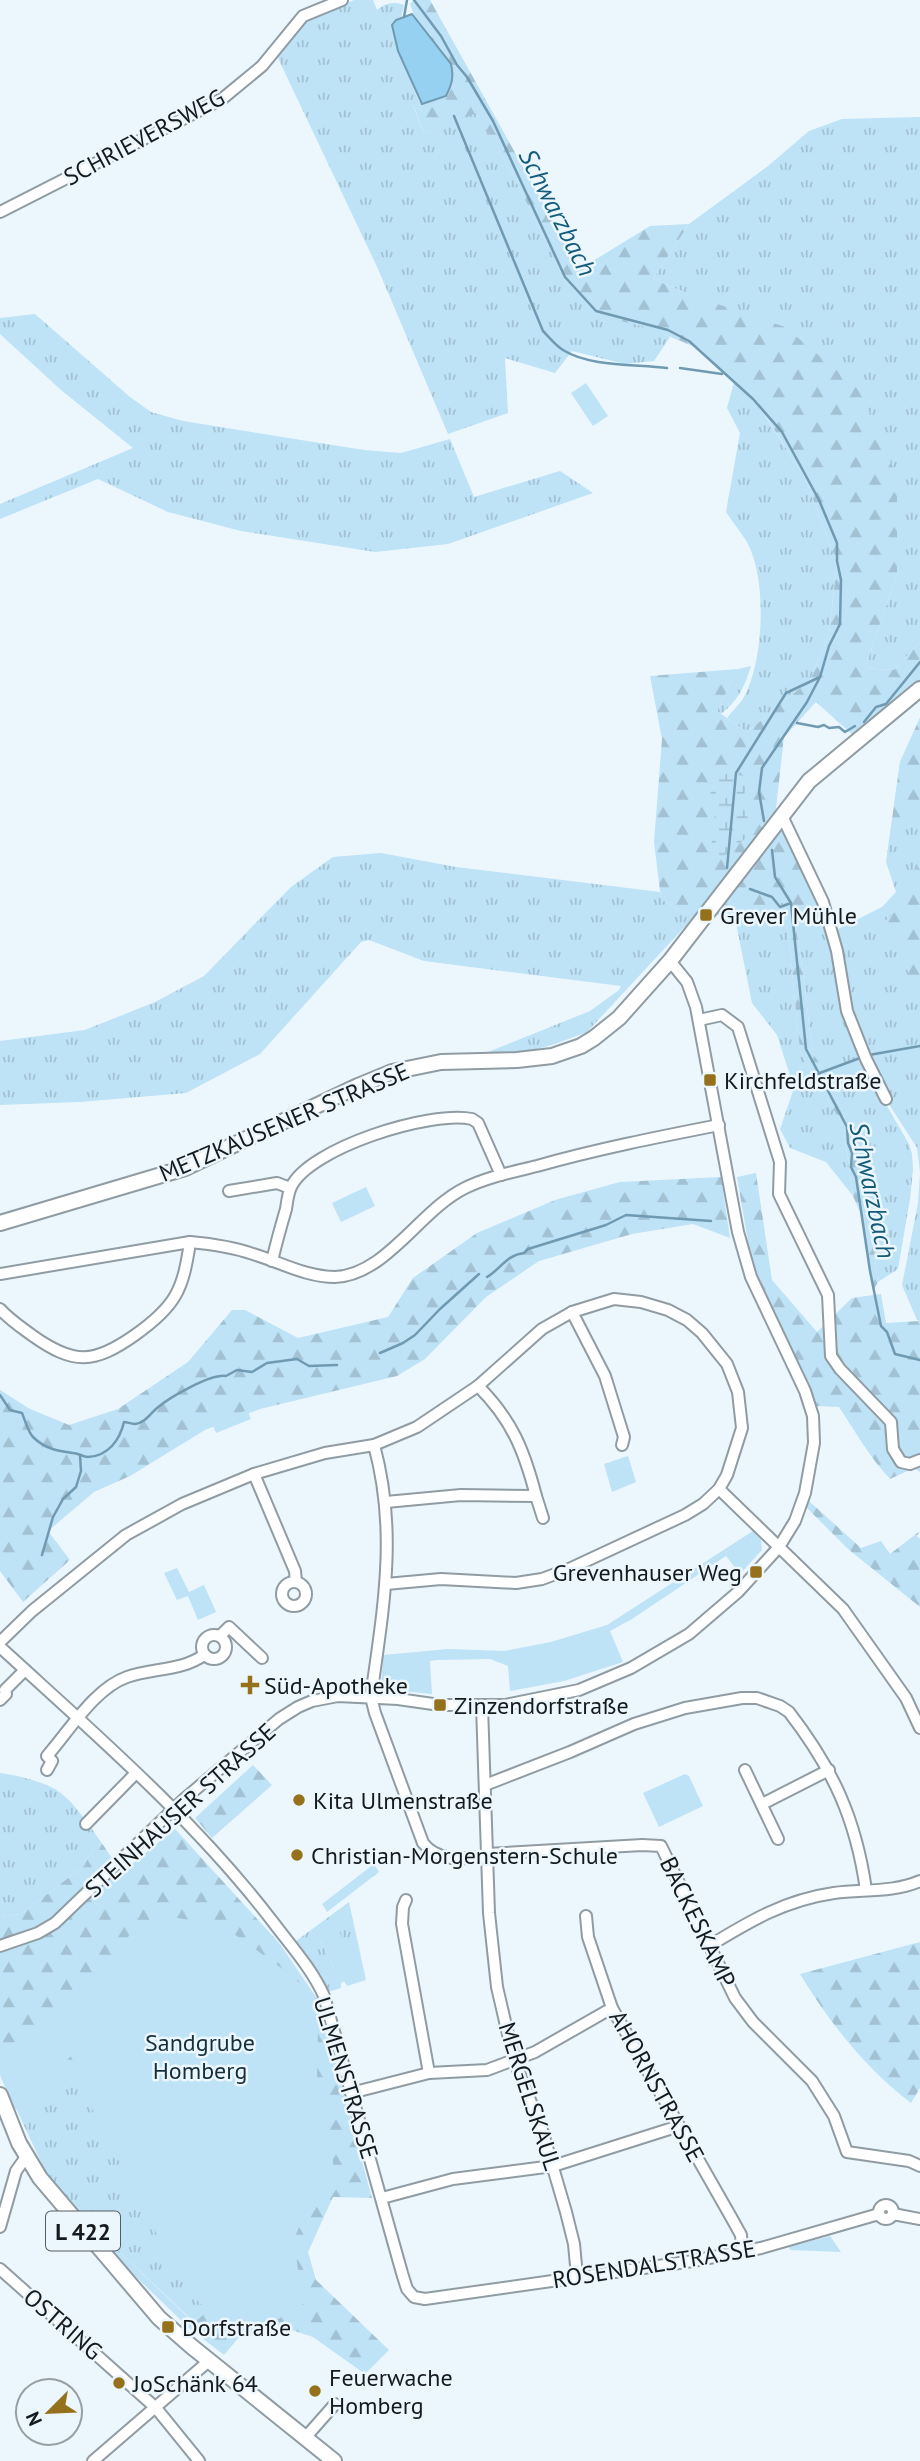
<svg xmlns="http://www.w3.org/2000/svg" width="920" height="2461" viewBox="0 0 920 2461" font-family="'PT Sans',sans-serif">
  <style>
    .grass { fill: url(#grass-tufts) }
    .forest { fill: url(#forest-firs) }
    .wetland { fill: url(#wetland-marsh) }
    .green { fill: #bee2f6 }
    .water { fill: #96d1f1; stroke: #6f9ab1; stroke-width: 2 }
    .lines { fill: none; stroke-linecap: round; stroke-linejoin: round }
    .stream { stroke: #6f9ab1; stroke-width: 2.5 }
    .minor-casing { stroke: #909ca3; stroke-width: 14 }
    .major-casing { stroke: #909ca3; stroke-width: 18 }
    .minor { stroke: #fff; stroke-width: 10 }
    .major { stroke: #fff; stroke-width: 14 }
    .poi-dot { fill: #96711b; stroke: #ecf7fd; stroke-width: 2.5 }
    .labels { text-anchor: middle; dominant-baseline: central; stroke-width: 5; stroke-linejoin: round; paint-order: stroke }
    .shield { fill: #ecf7fd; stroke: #565c60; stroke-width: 2 }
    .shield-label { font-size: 23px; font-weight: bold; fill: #151a1d }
    .street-label { font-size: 24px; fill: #151a1d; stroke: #ecf7fd }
    .poi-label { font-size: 24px; fill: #151a1d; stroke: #ecf7fd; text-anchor: start }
    .park-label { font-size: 24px; fill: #132f3d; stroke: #ecf7fd }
    .water-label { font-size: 26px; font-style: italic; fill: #145c7b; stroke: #ecf7fd }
  </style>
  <defs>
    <pattern id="grass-tufts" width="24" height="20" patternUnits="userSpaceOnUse" patternTransform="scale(1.75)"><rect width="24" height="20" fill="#bee2f6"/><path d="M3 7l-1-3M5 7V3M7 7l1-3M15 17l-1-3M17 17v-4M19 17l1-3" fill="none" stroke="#a2c1d2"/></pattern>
    <pattern id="forest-firs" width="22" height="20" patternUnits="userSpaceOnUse" patternTransform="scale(1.75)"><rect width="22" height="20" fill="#bee2f6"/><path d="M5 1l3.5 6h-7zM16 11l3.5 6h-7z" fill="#a2c1d2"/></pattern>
    <pattern id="wetland-marsh" width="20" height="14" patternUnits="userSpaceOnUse" patternTransform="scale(1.75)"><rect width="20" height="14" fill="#bee2f6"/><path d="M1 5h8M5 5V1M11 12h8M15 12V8" fill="none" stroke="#a2c1d2"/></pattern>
  </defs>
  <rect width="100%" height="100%" fill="#ecf7fd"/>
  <g class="grass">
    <path d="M 354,0 L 373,0 L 377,10 C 385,3 394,1 404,5 L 401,18 L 396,20 L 398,51 L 419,101 L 413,106 L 424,133 L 477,112 L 512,173 L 567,285 L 670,337 L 654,361 L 625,364 L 572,351 L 555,373 L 505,358 L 508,413 L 448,434 L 378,269 L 277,56 L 308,20 Z"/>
    <path d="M 920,117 L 920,642 L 894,670 L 865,668 L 897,574 L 691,295 L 653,279 L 689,224 L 768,166 L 809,131 L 842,119 Z"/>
    <path d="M 35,314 L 130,397 L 151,412 L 183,421 L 364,450 L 401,453 L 450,439 L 474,497 L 560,471 L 593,493 L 448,544 L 375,552 L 241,531 L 168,512 L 98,479 L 0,519 L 0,504 L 133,448 L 61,390 L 0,334 L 0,318 Z"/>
    <path d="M 734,382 L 759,407 L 804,476 L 837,562 L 829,634 L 810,680 L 747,732 L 727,718 C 732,711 740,704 744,697 C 764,660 767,581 748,544 C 742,533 733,523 726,512 L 740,433 L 727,408 Z"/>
    <path d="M 751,666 C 745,686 738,701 721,714 L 717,711 L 738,669 Z"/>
    <path d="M 920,718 L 920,1172 L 917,1148 L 878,1087 L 876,1087 L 909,1144 L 912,1154 L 913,1169 L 910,1199 L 898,1269 L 878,1282 L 860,1158 L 828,1076 L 812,1052 L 805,986 L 793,907 L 832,932 L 882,907 L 896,892 L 886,862 L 900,762 Z"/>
    <path d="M 381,853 L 456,867 L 660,892 L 661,899 L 693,918 L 587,1032 L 555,1044 L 527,1052 L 488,1052 L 590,1011 L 619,990 L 621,986 L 424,961 L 369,940 L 361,942 L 260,1054 L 186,1093 L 80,1102 L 0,1105 L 0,1041 L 85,1030 L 155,1002 L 204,976 L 291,887 L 333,857 Z"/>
    <path d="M 785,901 L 800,1051 L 843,1126 L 853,1196 L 826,1162 L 790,1148 L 780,1129 L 794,1088 L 777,1035 L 752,1003 L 734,913 Z"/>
    <path d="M 920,1173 L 920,1321 L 917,1320 L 902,1285 L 918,1203 Z"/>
    <path d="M 0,1773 C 16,1775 45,1782 58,1791 C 74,1802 90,1826 101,1842 L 92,1850 L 84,1866 L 21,1914 L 0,1917 Z"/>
    <path d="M 349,1902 L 366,1980 L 347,1986 L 344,1981 L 359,1973 L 320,1940 L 341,1983 L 341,1988 L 328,1992 L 323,1978 L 296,1941 Z"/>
    <path d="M 84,2036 L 221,2300 L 195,2323 L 122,2254 L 48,2177 L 15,2106 Z"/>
  </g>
  <g class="forest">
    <path d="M 414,0 L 430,0 L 580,269 L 650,226 L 689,224 L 653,279 L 691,295 L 785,327 L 860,390 L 897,477 L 897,574 L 865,668 L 894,670 L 920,642 L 920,683 L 854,736 L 816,702 L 784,737 L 776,808 L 792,846 L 804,866 L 820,914 L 816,923 L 793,908 L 805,986 L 812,1052 L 828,1076 L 860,1158 L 878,1282 L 873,1291 L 863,1219 L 853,1196 L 843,1126 L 800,1051 L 785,902 L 730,914 L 693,918 L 661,899 L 654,842 L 662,739 L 650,676 L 738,669 L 717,711 L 747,732 L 810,680 L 829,634 L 837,562 L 804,476 L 761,409 L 700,349 L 649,328 L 597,315 L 567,285 L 512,173 L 477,113 L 424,133 L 413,105 L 419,101 L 422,104 L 446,96 L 451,64 L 416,20 L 410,4 Z"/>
    <path d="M 920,718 L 920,806 L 912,816 L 890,835 L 900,762 Z"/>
    <path d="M 920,847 L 920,995 L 883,923 C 912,898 916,885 920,847 Z"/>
    <path d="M 756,1173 L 772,1280 L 817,1332 L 852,1298 L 881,1294 L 886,1323 L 920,1321 L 920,1472 L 914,1468 L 890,1479 C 870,1458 855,1431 839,1407 L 816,1406 L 782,1337 L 753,1271 L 737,1177 Z"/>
    <path d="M 721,1177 L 730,1238 L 693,1224 L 632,1234 L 539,1261 L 486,1297 L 425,1359 L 397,1376 L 260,1409 L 205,1430 L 130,1476 L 94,1492 L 48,1531 L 70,1560 L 23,1602 L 0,1571 L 0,1390 L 30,1409 L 69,1425 L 118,1409 L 188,1362 L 232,1310 L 245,1310 L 298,1338 L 388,1317 L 413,1278 L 477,1233 L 555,1200 L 620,1182 Z"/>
    <path d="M 809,1501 L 861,1548 L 881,1541 L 890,1554 L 920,1531 L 917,1536 L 920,1539 L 920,1607 L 848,1549 L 806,1507 Z"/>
    <path d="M 253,1765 L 272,1785 L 212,1838 L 195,1818 Z"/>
    <path d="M 175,1829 L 280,1944 L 318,2000 L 372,2198 L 333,2197 L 308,2252 L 316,2280 L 389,2350 L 365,2374 L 313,2337 L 255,2318 L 224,2355 L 189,2328 L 107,2249 L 48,2177 L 122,2254 L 194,2323 L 220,2300 L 84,2036 L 73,2064 L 15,2106 L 0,2060 L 0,1917 L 21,1914 L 84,1866 L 92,1850 L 101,1842 L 120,1870 L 131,1865 Z"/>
    <path d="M 374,1864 L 379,1872 L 327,1912 L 322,1904 Z"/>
    <path d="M 920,1942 L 920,2088 L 911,2103 C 866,2069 829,2022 800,1974 Z"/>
  </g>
  <path class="wetland" d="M 729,773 L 748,777 L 743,800 L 750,826 L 747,837 L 721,859 L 712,844 L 711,834 L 717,827 L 710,796 L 714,776 Z"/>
  <g class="green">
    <path d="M 586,383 L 608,416 L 593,426 L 571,393 Z"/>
    <path d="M 366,1187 L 375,1206 L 341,1222 L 332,1203 Z"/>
    <path d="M 247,1410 L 251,1419 L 216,1433 L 212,1423 Z"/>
    <path d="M 628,1456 L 636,1482 L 612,1492 L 604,1464 Z"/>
    <path d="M 753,1531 L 761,1540 L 762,1550 L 740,1574 L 726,1556 L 632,1619 L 610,1631 L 623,1662 L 564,1681 L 510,1691 L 508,1666 L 490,1659 L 437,1660 L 430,1661 L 432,1694 L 381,1689 L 383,1655 L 448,1649 L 504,1651 L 551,1642 L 607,1625 Z"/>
    <path d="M 177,1568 L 189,1592 L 204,1585 L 216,1612 L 198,1620 L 188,1596 L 177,1600 L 164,1573 Z"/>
    <path d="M 685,1774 L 689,1776 L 703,1806 L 659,1827 L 643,1793 Z"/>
    <path d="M 178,1918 L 218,1925 L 230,1931 L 291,1975 L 305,1988 L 313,2005 L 318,2025 L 317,2084 L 333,2153 L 333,2167 L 328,2179 L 309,2204 L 294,2239 L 298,2270 L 308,2301 L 247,2338 L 225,2324 L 193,2297 L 165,2250 L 92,2109 L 73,2054 L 67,2060 L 62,2089 L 14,2109 L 0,2075 L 0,2058 C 34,2041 64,2016 91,1989 C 98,1983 102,1974 107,1967 C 131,1931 133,1923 178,1918 Z"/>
    <path d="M 339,1931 L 359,1974 L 341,1983 L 320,1940 Z"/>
    <path d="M 830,2236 L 841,2252 L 790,2250 L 789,2247 Z"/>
  </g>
  <path class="water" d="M 412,14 L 451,64 C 454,77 452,84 446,96 L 422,104 L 398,51 L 392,25 L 396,20 Z"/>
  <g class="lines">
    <g class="stream">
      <path d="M 414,0 L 441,36 L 457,65 L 467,77 L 493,121 L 565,277 L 596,311 L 668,330 L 689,341 L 753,399 L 782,432 L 819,500 L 837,543 L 837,561 L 841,580 L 840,624 L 829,646 L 820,677 L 807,702 L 762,768 L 759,792 L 764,821"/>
      <path d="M 404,17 L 407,0"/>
      <path d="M 454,116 L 543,331 C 549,337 555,345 563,350 C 590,367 636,364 667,368"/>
      <path d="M 680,368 L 722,374"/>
      <path d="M 864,722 L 876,707 L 886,704 L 920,662"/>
      <path d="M 797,723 L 818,727 L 824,725 L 829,728 L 839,727 L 845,732 L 855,726"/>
      <path d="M 772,850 L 775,877 L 791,903 L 806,1049 L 847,1127 L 848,1143 L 852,1153 L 851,1167 L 856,1177 L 870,1271 L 881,1326 L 887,1332 L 895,1354 L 920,1360"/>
      <path d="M 727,868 L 736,773 L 786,693 L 820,677"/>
      <path d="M 750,889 L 772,897 L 780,907 L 791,903"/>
      <path d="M 869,1055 L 920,1046"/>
      <path d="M 817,1074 L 860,1058"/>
      <path d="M 487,1277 C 501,1269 506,1255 524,1253 L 528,1249 L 606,1225 L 626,1215 L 711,1221"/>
      <path d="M 380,1353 L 403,1343 L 415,1335 L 440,1309 L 479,1274"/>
      <path d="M 0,1395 L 10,1410 L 22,1413 C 25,1420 28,1432 33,1437 C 45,1449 58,1451 73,1453 C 78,1453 83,1457 88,1457 C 109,1456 120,1439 124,1422 C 127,1422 131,1424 135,1424 C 145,1423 150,1414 157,1408 C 170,1397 210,1374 226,1376 L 237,1370 L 252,1372 L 267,1363 L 297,1359 L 309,1366 L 337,1365"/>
      <path d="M 42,1555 L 53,1517 L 63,1499 L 76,1487 L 81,1471 L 80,1455"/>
    </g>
    <defs>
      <g id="minor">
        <path d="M 0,212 L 222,99 L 262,66 L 303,16 L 342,0"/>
        <path d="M 782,816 L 823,902 L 837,951 L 847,1011 L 866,1059 L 886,1099"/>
        <path d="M 699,1020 L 722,1015 L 738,1027 L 780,1162 L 779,1194 L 828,1295 L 831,1356 L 840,1369 L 891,1422 L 893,1449 L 901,1462 L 910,1464 L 920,1460"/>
        <path d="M 229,1191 L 277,1183 L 290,1188"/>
        <path d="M 272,1261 C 276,1244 281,1226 286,1209 C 287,1202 288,1193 291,1187 C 309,1148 431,1110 472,1119 L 478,1123 L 501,1175"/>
        <path d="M 0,1274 L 190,1242 C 212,1244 233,1247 253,1254 C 280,1262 306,1277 335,1277 C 386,1275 420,1210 465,1188 C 487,1177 513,1172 537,1166 C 597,1149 658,1137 719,1125"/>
        <path d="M 0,1309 C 10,1320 21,1327 33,1336 C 74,1365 94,1364 135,1335 C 176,1306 183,1290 190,1242"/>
        <path d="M 572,1312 L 605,1376 L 624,1437 L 622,1445"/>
        <path d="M 374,1445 C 398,1532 383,1609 371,1697 L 375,1713 L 423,1843 C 439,1863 464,1858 487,1857"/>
        <path d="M 254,1474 L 295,1571 L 296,1582"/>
        <path d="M 719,1489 L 843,1609 L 906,1698 L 920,1728"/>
        <path d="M 536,1496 L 543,1518"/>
        <path d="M 386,1502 L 461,1495 L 536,1496 C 524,1450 512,1420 478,1386"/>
        <circle cx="294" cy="1594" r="12"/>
        <circle cx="214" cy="1647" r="12"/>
        <path d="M 220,1636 L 229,1627 L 262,1658"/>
        <path d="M 0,1642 L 32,1611 L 126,1535 L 182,1504 L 254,1474 L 325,1453 L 374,1445 L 417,1427 L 478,1386 L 542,1329 L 572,1312 L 614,1299 L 641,1302 L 668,1310 L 687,1320 L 702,1333 L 727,1364 L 738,1392 L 742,1428 L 727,1475 L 719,1489 L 703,1504 L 685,1515 L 569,1569 L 542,1579 L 516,1583 L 441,1579 L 386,1584"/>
        <path d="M 0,1647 C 95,1734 195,1820 273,1922 C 291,1946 312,1969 324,1996 L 402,2273 L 407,2289 L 414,2297 L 425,2299 L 693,2261 L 761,2248 L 879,2214"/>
        <path d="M 0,1700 L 6,1694 L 5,1690 L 25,1670"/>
        <path d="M 482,1706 L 489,1913 L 497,1987 L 514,2060 L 542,2130 L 566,2212 L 574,2244 L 577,2276"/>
        <path d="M 47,1770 L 52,1761 L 47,1756 C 69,1731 95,1688 127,1677 C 152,1668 182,1671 204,1655"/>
        <path d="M 745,1770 L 778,1839"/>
        <path d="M 485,1785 L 570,1752 L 634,1724 L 685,1708 L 742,1698 L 757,1698 L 780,1706 L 789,1712 C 833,1769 856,1819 866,1890"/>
        <path d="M 762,1804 L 829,1770"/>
        <path d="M 86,1824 L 135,1774"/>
        <path d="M 487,1854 L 642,1845 L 661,1846 L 735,1998 L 753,2022 L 812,2081 L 834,2116 L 847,2152 L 909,2161 L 920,2166"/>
        <path d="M 406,1900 L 403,1907 L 402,1924 L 429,2073"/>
        <path d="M 586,1916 L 588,1937 L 612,2008 L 731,2217 L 741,2235 L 742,2250"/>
        <path d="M 0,1946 L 38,1933 L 55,1923 L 183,1800 L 279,1719 L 298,1707 L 312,1701 L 338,1696 L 398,1699 L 440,1705 L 505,1705 L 579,1690 L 631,1668 L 689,1634 L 738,1592 L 779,1547 L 795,1521 L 805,1493 L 814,1443 L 813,1416 L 805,1391 L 751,1277 L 738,1232 L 696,1007 L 687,982 L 670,961"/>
        <path d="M 709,1946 C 750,1921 785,1900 834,1893 C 863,1889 892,1893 920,1881"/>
        <path d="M 351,2093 L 429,2073 L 487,2070 L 535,2052 L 612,2008"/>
        <path d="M 382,2198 L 453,2179 L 553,2166 L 679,2126"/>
        <circle cx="886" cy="2212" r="7"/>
        <path d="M 893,2214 L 920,2219"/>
        <path d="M 0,2227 L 16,2171 L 26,2157"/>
        <path d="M 0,2269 L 156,2408 L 199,2461"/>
        <path d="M 305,2438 L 335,2404"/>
        <path d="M 93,2461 L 210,2360"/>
      </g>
      <g id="major">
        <path d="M 0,1223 L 185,1168 L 358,1086 L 392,1072 L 441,1062 L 517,1060 L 552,1056 L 581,1046 L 594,1038 L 619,1018 L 670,961 L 809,781 L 920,689"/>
        <path d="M 0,2095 L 19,2143 L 40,2178 L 159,2318 L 191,2346 L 334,2461"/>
      </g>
    </defs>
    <use href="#minor" class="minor-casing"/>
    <use href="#major" class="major-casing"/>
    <use href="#minor" class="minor"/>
    <use href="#major" class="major"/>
  </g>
  <g class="poi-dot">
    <rect x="699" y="908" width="14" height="14" rx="3.5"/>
    <rect x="703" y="1073" width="14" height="14" rx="3.5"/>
    <rect x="749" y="1565" width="14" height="14" rx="3.5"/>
    <path d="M246.5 1674.5h7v7h7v7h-7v7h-7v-7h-7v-7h7z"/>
    <rect x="433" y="1698" width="14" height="14" rx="3.5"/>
    <circle cx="299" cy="1800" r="7"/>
    <circle cx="297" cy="1855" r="7"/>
    <rect x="161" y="2320" width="14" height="14" rx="3.5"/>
    <circle cx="119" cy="2383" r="7"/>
    <circle cx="315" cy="2391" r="7"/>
  </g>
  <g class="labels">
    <rect class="shield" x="46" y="2211.5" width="74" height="39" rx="5"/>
    <g class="shield-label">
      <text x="83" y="2231">L 422</text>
    </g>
    <g class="street-label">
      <text transform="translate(144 137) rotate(-28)">SCHRIEVERSWEG</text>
      <text transform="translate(284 1122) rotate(-23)">METZKAUSENER STRASSE</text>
      <text transform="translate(180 1810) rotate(-42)">STEINHAUSER STRASSE</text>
      <text transform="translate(698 1922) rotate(64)">BACKESKAMP</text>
      <text transform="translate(346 2078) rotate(73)">ULMENSTRASSE</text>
      <text transform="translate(657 2086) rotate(61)">AHORNSTRASSE</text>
      <text transform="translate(530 2096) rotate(72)">MERGELSKAUL</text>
      <text transform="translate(654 2264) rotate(-9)">ROSENDALSTRASSE</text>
      <text transform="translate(63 2324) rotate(41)">OSTRING</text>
    </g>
    <g class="poi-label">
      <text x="720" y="915">Grever Mühle</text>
      <text x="724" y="1080">Kirchfeldstraße</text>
      <text x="742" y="1572" text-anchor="end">Grevenhauser Weg</text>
      <text x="264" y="1685">Süd-Apotheke</text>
      <text x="454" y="1705">Zinzendorfstraße</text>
      <text x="313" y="1800">Kita Ulmenstraße</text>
      <text x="311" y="1855">Christian-Morgenstern-Schule</text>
      <text x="182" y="2327">Dorfstraße</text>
      <text x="329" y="2377">Feuerwache<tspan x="329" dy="28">Homberg</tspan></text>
      <text x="133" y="2383">JoSchänk 64</text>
    </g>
    <g class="park-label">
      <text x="200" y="2042">Sandgrube<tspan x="200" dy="28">Homberg</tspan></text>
    </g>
    <g class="water-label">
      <text transform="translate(558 212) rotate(63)">Schwarzbach</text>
      <text transform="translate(873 1190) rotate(78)">Schwarzbach</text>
    </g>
  </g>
  <g transform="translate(49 2412) rotate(246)"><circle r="33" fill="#ecf7fd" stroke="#969fa3" stroke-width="2"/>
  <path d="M0-5L12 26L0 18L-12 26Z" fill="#96711b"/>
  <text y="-10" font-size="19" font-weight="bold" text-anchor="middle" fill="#151a1d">N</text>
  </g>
</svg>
